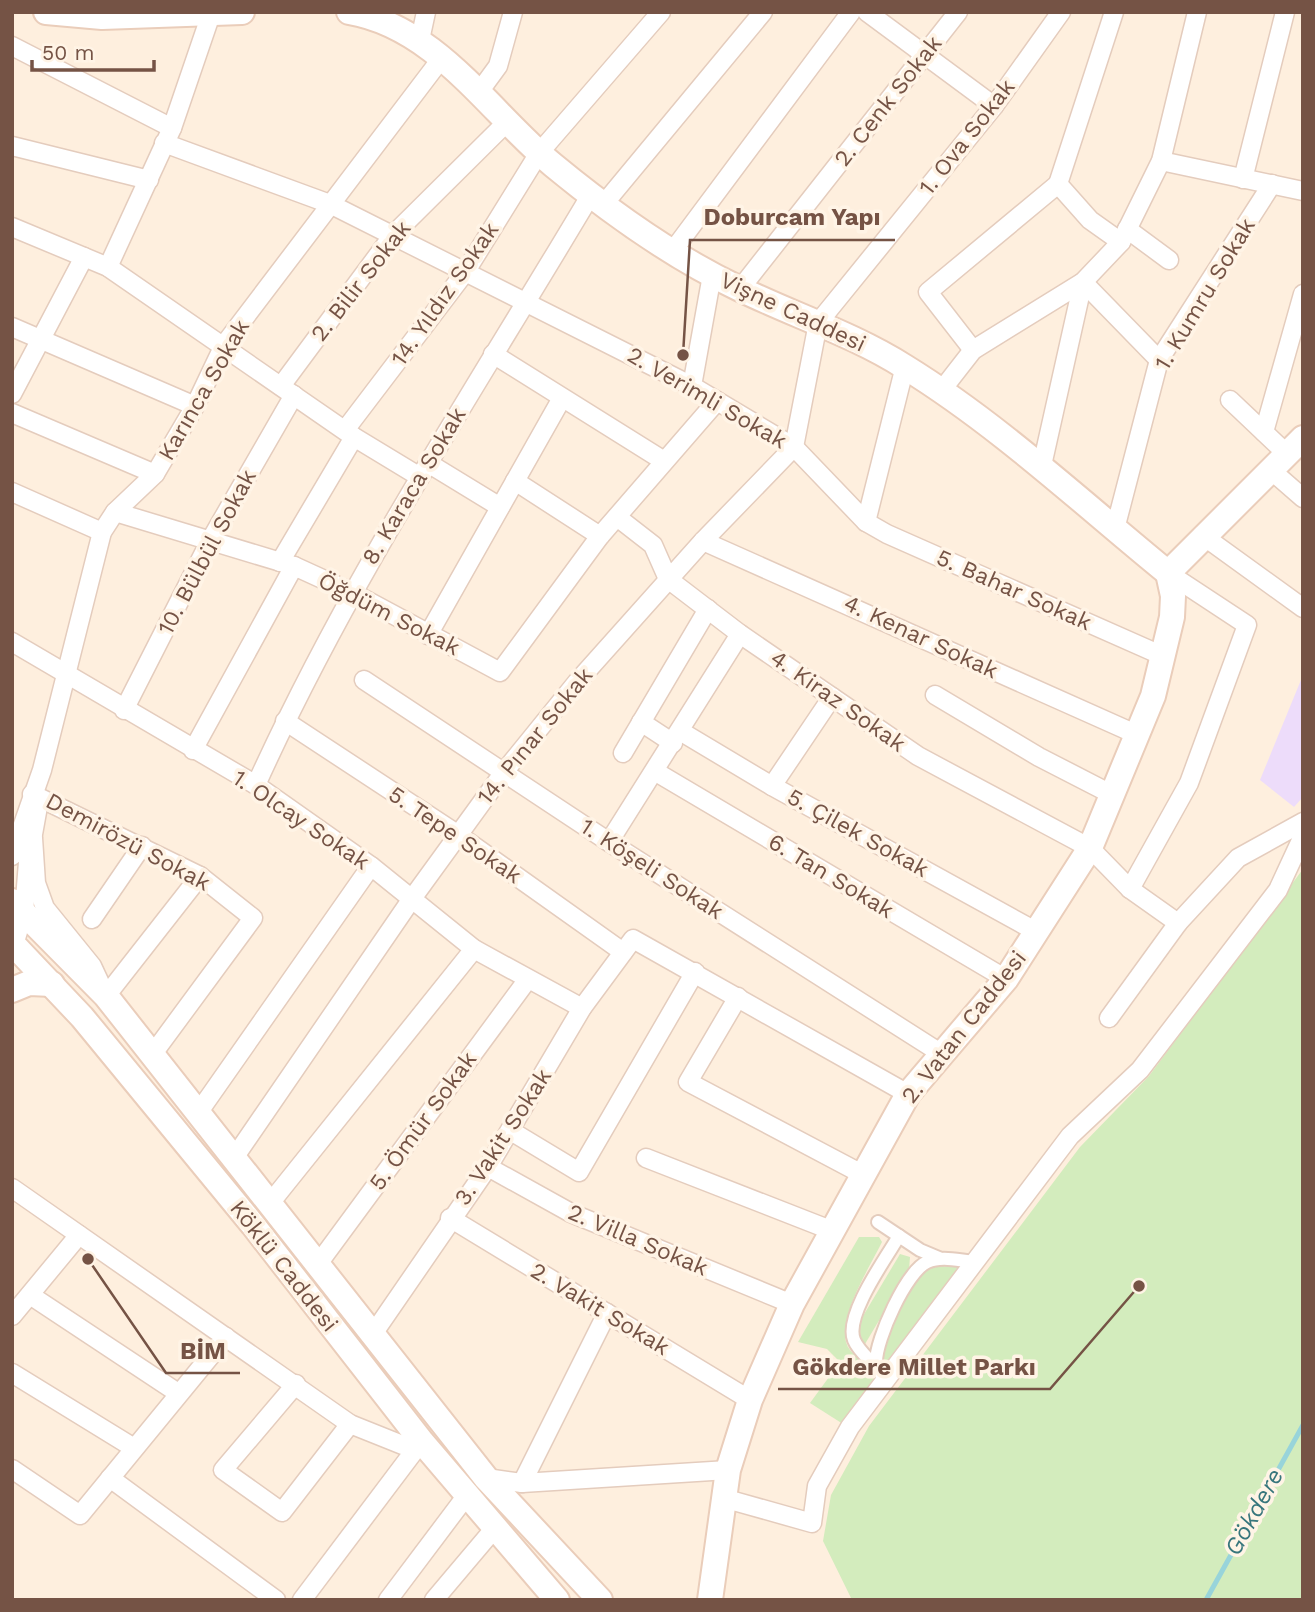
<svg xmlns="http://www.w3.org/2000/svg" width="1315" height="1612" viewBox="0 0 1315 1612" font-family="'Work Sans',sans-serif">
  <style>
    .education { fill: #eddcfa }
    .green { fill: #d3ecbd }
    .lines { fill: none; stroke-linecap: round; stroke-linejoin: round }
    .stream { stroke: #98d4da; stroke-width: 5 }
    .pedestrian-casing { stroke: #e4ccbd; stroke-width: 16 }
    .minor-casing { stroke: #e4ccbd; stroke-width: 21 }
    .secondary-casing { stroke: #eacdba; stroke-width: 28 }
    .pedestrian { stroke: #fff; stroke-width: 12 }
    .minor { stroke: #fff; stroke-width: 18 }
    .secondary { stroke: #fff; stroke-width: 24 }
    .labels { text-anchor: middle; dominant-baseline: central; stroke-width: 7; stroke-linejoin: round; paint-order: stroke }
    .street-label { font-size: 23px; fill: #755345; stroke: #fff4e6 }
    .water-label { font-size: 24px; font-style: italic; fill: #38767c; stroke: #fff4e6 }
    .leader { fill: none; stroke: #755345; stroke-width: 2.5 }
    .callout-dot { fill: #755345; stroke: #fff4e6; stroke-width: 2.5 }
    .callout-label { font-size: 24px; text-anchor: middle; font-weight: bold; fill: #755345; stroke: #fff4e6; stroke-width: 7; stroke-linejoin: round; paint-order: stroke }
  </style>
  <rect width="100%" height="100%" fill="#feefde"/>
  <path class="education" d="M 1303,675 L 1303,797 L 1294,807 L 1260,780 Z"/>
  <g class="green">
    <path d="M 1303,869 L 1303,1600 L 852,1600 L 823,1541 L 831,1495 L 869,1426 L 1080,1147 L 1149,1076 Z"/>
    <path d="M 859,1237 L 879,1237 L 882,1242 C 871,1265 831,1327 850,1350 C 861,1362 876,1365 876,1384 L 843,1424 L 810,1403 L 840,1362 L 827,1349 L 798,1342 Z"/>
    <path d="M 900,1254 L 910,1257 L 909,1270 L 865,1344 L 860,1344 L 857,1326 Z"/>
    <path d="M 942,1266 L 969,1268 L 885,1373 C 876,1350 905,1292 923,1274 C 928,1268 935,1267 942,1266 Z"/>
  </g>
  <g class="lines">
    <path class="stream" d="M 1206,1600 L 1303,1425"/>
    <defs>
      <g id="pedestrian">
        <path d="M 878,1222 L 920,1250 L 939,1258"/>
        <path d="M 875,1366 C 868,1358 858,1350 854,1340 C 844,1316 886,1258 899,1236"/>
        <path d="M 885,1381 C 882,1375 876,1369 876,1362 C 876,1339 906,1272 927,1262 C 942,1255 960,1261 975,1262"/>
      </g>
      <g id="minor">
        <path d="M 867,12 L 994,106"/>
        <path d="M 420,40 L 426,12"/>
        <path d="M 12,46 L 172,128"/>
        <path d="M 479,92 L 498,66 L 513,12"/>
        <path d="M 164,143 L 330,204 L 692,386 L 794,447 L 866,522 L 887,534 L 1163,656"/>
        <path d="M 12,146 L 149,180"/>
        <path d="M 1161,161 L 1303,191"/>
        <path d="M 1243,179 L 1285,12"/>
        <path d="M 1058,184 L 1114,12"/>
        <path d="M 1058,184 L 1090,220 L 1121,242"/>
        <path d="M 603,205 L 763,12"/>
        <path d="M 12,227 L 108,267 L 354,437 L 420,477"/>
        <path d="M 1127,229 L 1169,260"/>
        <path d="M 672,252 L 851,12"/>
        <path d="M 108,267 L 172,128 L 211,14"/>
        <path d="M 1083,282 L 1159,360"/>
        <path d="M 740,289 L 958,12"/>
        <path d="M 12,327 L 195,406"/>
        <path d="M 973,350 L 928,292 L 1058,184"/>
        <path d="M 493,354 L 664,461"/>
        <path d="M 281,386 L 393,235 L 507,122"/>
        <path d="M 692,386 L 712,275"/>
        <path d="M 941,391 L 973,350 L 1083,282 L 1121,242 L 1161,161 L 1197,12"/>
        <path d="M 12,394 L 84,257"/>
        <path d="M 1230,400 L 1287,454"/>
        <path d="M 12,413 L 155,474"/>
        <path d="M 345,430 L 466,271 L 539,153 L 661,12"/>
        <path d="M 1264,432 L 1303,294"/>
        <path d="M 428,463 L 500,507"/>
        <path d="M 1041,470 L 1083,282"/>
        <path d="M 1272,471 L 1303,498"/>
        <path d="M 515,481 L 600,536"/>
        <path d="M 12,492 L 102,532"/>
        <path d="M 115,512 L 294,566 L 351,592 L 500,672 L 600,536 L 717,401"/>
        <path d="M 617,517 L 653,545 L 668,579 L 740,634 L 918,756 L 1090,848 L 1130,889 L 1178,923 L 1238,858 L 1303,822"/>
        <path d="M 866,522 L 905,366"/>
        <path d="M 1115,529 L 1159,360 L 1272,184"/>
        <path d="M 1202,535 L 1303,608"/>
        <path d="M 703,541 L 1138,735"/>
        <path d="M 280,562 L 354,437"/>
        <path d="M 428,635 L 562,398"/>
        <path d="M 12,642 L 256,785 L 371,866 L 474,949 L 582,1008"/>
        <path d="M 364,680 L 609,842 L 942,1054"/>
        <path d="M 935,695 L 1039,757 L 1111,794"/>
        <path d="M 124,710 L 210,541 L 294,395"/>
        <path d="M 285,721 L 457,834 L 623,952"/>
        <path d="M 641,722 L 673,743"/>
        <path d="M 680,731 L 772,786 L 1037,932"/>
        <path d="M 193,750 L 294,566"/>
        <path d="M 623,753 L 708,609"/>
        <path d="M 656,772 L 1006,979"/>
        <path d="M 256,785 C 349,579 474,391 590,196"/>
        <path d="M 772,786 L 832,697"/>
        <path d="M 32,794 L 200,876 L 253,918 L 152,1055"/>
        <path d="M 33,838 L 36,883 L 45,908 L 92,966 L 106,996 L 200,876"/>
        <path d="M 609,842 L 740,634"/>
        <path d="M 12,856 L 42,770 L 102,532 L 115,512 L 155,474 L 195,406 L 224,345 L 441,59"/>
        <path d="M 1130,889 L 1189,783 L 1247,625 L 1168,573"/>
        <path d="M 92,919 L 142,846"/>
        <path d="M 14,945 L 24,912 L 28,862 L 39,801"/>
        <path d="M 738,997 L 688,1082 L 862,1174"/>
        <path d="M 1109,1018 L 1178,923"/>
        <path d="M 198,1113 L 371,866"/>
        <path d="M 511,1131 L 579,1172 L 695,972"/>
        <path d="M 234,1158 L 411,900 L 504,772 L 577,682 L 703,541 L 794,447 L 818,323 L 994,106 L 1061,12"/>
        <path d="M 646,1158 L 833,1231"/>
        <path d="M 488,1167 L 571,1213 L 792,1304"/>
        <path d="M 12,1188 L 350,1424 L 415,1450 L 422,1442"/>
        <path d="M 271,1202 L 474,949"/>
        <path d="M 450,1218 L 750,1400"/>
        <path d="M 318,1264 L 528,979"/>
        <path d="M 30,1295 L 178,1393"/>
        <path d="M 12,1316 L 79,1235"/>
        <path d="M 373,1334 L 488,1167 L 582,1008 L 633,939 L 908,1094"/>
        <path d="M 12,1373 L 134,1448"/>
        <path d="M 296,1384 L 223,1470 L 282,1512 L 350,1424"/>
        <path d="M 12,1469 L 80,1515 L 226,1337"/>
        <path d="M 110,1478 L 276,1600"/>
        <path d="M 486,1478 L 522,1483 L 728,1470"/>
        <path d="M 522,1483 L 607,1313"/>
        <path d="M 723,1498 L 812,1523 L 817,1486 L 850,1427 L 1070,1136 L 1140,1070 L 1278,890 L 1303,836"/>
        <path d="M 302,1600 L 415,1450"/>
        <path d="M 388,1600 L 467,1495"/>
        <path d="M 434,1600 L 494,1529"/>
      </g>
      <g id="secondary">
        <path d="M 46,12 L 102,17 L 242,12"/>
        <path d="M 349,12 C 437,27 489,112 553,165 C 610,212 671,256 738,288 C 793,315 853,334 905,367 C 999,425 1082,503 1168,573"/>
        <path d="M 1168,573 L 1303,438"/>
        <path d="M 12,901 L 106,996 L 486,1478 L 600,1600"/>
        <path d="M 12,943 L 82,1017 L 253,1225 L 422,1442 L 557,1600"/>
        <path d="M 12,990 L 29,983 L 52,984"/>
        <path d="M 710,1600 L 728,1470 L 750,1400 L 792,1304 L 908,1094 L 1006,979 L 1090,848 L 1153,696 L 1172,617 L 1173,596 L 1168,573"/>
      </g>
    </defs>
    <use href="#pedestrian" class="pedestrian-casing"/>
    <use href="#minor" class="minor-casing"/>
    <use href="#secondary" class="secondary-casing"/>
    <use href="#pedestrian" class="pedestrian"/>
    <use href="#minor" class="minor"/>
    <use href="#secondary" class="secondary"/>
  </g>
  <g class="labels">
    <g class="street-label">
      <text transform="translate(888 101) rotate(-52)">2. Cenk Sokak</text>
      <text transform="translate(967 137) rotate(-52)">1. Ova Sokak</text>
      <text transform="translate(361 281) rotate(-52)">2. Bilir Sokak</text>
      <text transform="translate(445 294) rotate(-55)">14. Yıldız Sokak</text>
      <text transform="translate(1205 294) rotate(-59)">1. Kumru Sokak</text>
      <text transform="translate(793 312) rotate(25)">Vişne Caddesi</text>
      <text transform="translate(204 390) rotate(-60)">Karınca Sokak</text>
      <text transform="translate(707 398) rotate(30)">2. Verimli Sokak</text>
      <text transform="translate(414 486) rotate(-59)">8. Karaca Sokak</text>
      <text transform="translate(207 552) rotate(-62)">10. Bülbül Sokak</text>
      <text transform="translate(1014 590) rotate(24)">5. Bahar Sokak</text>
      <text transform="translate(389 614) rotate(27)">Öğdüm Sokak</text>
      <text transform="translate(921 637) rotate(25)">4. Kenar Sokak</text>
      <text transform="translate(838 701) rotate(35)">4. Kiraz Sokak</text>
      <text transform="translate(535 736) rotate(-51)">14. Pınar Sokak</text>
      <text transform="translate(301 820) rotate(34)">1. Olcay Sokak</text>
      <text transform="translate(858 833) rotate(29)">5. Çilek Sokak</text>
      <text transform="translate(455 835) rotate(34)">5. Tepe Sokak</text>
      <text transform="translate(128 842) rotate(28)">Demirözü Sokak</text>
      <text transform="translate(652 869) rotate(33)">1. Köşeli Sokak</text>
      <text transform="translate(831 876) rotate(31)">6. Tan Sokak</text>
      <text transform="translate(964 1027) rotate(-52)">2. Vatan Caddesi</text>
      <text transform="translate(423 1121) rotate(-54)">5. Ömür Sokak</text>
      <text transform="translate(503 1137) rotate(-57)">3. Vakit Sokak</text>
      <text transform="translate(638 1240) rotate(23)">2. Villa Sokak</text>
      <text transform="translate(284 1266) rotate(52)">Köklü Caddesi</text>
      <text transform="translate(600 1309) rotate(31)">2. Vakit Sokak</text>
    </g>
    <g class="water-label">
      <text transform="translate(1254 1512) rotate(-61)">Gökdere</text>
    </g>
  </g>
  <path class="leader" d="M683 355L690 240H895M88 1259L166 1373H240M1139 1286L1050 1389H778"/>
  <g class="callout-dot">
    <circle cx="683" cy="355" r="7"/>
    <circle cx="88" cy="1259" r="7"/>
    <circle cx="1139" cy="1286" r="7"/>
  </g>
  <g class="callout-label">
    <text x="792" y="225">Doburcam Yapı</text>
    <text x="203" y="1359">BİM</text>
    <text x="914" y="1375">Gökdere Millet Parkı</text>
  </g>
  <rect width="1315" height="1612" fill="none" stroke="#755345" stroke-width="28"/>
  <path d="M32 60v10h122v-10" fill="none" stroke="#755345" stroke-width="3.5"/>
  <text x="42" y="60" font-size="21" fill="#755345" stroke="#fff4e6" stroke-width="5" paint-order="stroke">50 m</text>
</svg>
